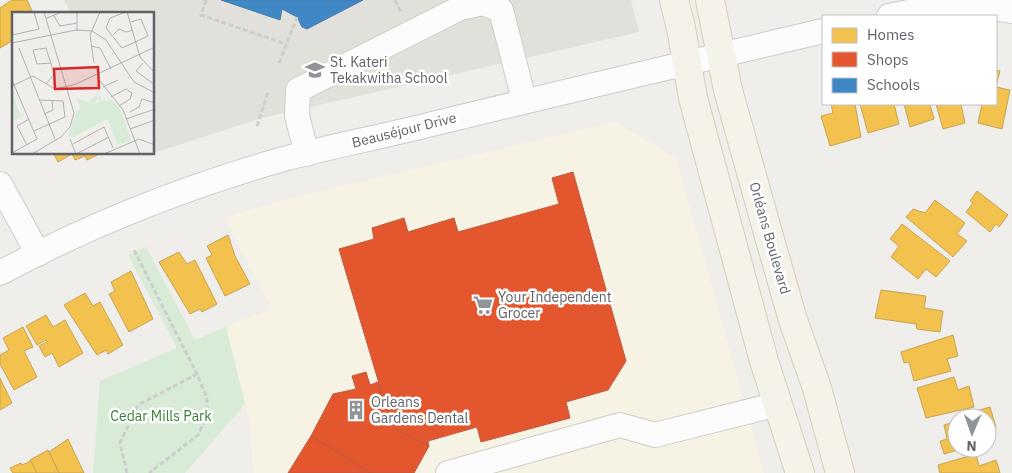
<svg xmlns="http://www.w3.org/2000/svg" width="1012" height="473" viewBox="0 0 1012 473" font-family="'IBM Plex Sans',sans-serif">
  <style>
    .commercial { fill: #f7f3e4 }
    .education { fill: #e2e0da }
    .green { fill: #d8ebd6 }
    .homes { fill: #f2c14e; stroke: #c6a556 }
    .shops { fill: #e4572e; stroke: #bc5b3f }
    .schools { fill: #3f88c5; stroke: #497da9 }
    .lines { fill: none; stroke-linecap: round; stroke-linejoin: round }
    .minor-casing { stroke: #cbcccc; stroke-width: 26 }
    .major-casing { stroke: #d7ceb8; stroke-width: 30 }
    .path { stroke: #cacfcc; stroke-width: 3; stroke-dasharray: 5 2.5; stroke-linecap: butt }
    .minor { stroke: #fdfcfc; stroke-width: 24 }
    .major { stroke: #f4f2e9; stroke-width: 28 }
    .labels { text-anchor: middle; dominant-baseline: central; stroke-width: 5; stroke-linejoin: round; paint-order: stroke }
    .poi-label { font-size: 14px; fill: #5f6368; stroke: #fff; text-anchor: start }
    .street-label { font-size: 14px; fill: #5f6368; stroke: #fff }
    .park-label { font-size: 14px; fill: #348238; stroke: #fff }
    .inset-road { fill: none; stroke: #b1b2b2; stroke-width: 1 }
    .view { fill: #d62828; fill-opacity: 0.15; stroke: #d62828; stroke-width: 2.5 }
    .inset-edge { fill: none; stroke: #5f6368; stroke-width: 2.5 }
  </style>
  <rect width="100%" height="100%" fill="#efeeea"/>
  <path class="commercial" d="M 615,122 L 676,158 L 764,473 L 253,473 L 250,423 L 226,327 L 272,308 L 224,218 L 288,199 Z"/>
  <path class="education" d="M 64,0 L 631,0 L 639,32 L 262,118 L 154,153 L 154,14 L 71,14 Z"/>
  <path class="green" d="M 146,247 L 195,340 L 226,327 L 245,404 L 185,473 L 93,473 L 100,381 L 177,348 L 128,255 Z"/>
  <g class="homes">
    <path d="M 12,0 L 27,0 L 32,11 L 27,14 L 14,14 L 14,40 L 0,48 L 0,8 Z"/>
    <path d="M 996,70 L 1000,71 L 996,86 Z"/>
    <path d="M 996,87 L 1010,90 L 1002,129 L 978,123 L 982,104 L 996,104 Z"/>
    <path d="M 831,104 L 855,104 L 861,137 L 830,146 L 821,116 L 833,113 Z"/>
    <path d="M 860,104 L 894,104 L 899,124 L 868,133 Z"/>
    <path d="M 904,104 L 930,104 L 934,119 L 910,127 Z"/>
    <path d="M 936,104 L 961,104 L 965,123 L 943,129 Z"/>
    <path d="M 54,154 L 99,154 L 87,160 L 85,156 L 75,160 L 72,154 L 58,162 Z"/>
    <path d="M 977,191 L 1008,215 L 999,227 L 996,224 L 990,232 L 966,212 L 973,203 L 970,201 Z"/>
    <path d="M 935,200 L 965,223 L 957,234 L 967,241 L 953,257 L 906,217 L 913,209 L 925,213 Z"/>
    <path d="M 902,224 L 950,261 L 936,277 L 926,269 L 918,279 L 891,257 L 899,246 L 890,239 Z"/>
    <path d="M 228,235 L 235,256 L 250,284 L 225,296 L 206,258 L 212,255 L 207,246 Z"/>
    <path d="M 179,252 L 187,264 L 195,260 L 217,304 L 202,312 L 200,309 L 190,314 L 159,262 Z"/>
    <path d="M 131,271 L 153,319 L 129,332 L 109,294 L 115,291 L 111,282 Z"/>
    <path d="M 881,290 L 926,296 L 924,308 L 943,311 L 940,332 L 917,329 L 916,324 L 875,318 Z"/>
    <path d="M 85,293 L 93,306 L 100,302 L 123,345 L 108,354 L 106,350 L 97,355 L 64,305 Z"/>
    <path d="M 46,315 L 53,327 L 65,320 L 83,353 L 59,367 L 52,353 L 45,357 L 39,346 L 47,342 L 46,340 L 37,345 L 26,326 Z"/>
    <path d="M 23,327 L 33,347 L 24,351 L 37,377 L 14,390 L 0,364 L 0,355 L 9,350 L 3,338 Z"/>
    <path d="M 953,335 L 958,356 L 947,359 L 951,371 L 914,381 L 909,362 L 904,363 L 901,352 Z"/>
    <path d="M 954,377 L 958,390 L 969,386 L 974,407 L 926,418 L 917,388 Z"/>
    <path d="M 0,378 L 12,403 L 0,410 Z"/>
    <path d="M 990,407 L 996,427 L 987,430 L 987,418 L 967,418 L 970,417 L 969,413 Z"/>
    <path d="M 957,421 L 957,448 L 966,448 L 944,454 L 940,441 L 947,439 L 944,425 Z"/>
    <path d="M 68,439 L 84,473 L 59,473 L 49,452 Z"/>
    <path d="M 48,450 L 59,473 L 37,473 L 30,460 Z"/>
    <path d="M 976,454 L 979,466 L 996,460 L 1000,473 L 940,473 L 938,465 Z"/>
    <path d="M 31,461 L 37,473 L 13,473 L 10,468 L 21,463 L 22,465 Z"/>
  </g>
  <g class="shops">
    <path d="M 573,172 L 626,361 L 608,390 L 566,402 L 570,418 L 481,442 L 477,427 L 428,441 L 429,446 L 392,427 L 339,249 L 374,239 L 372,228 L 404,218 L 408,232 L 454,218 L 458,232 L 559,204 L 552,178 Z"/>
    <path d="M 366,372 L 370,385 L 378,382 L 392,427 L 429,446 L 414,473 L 371,473 L 311,436 L 333,394 L 356,389 L 352,376 Z"/>
    <path d="M 311,436 L 371,473 L 288,473 Z"/>
  </g>
  <path class="schools" d="M 221,0 L 363,0 L 307,29 L 302,27 L 297,17 L 282,9 L 280,20 Z"/>
  <g class="lines">
    <defs>
      <g id="minor">
        <path d="M 889,16 C 929,7 971,4 1012,11"/>
        <path d="M 307,154 L 297,116 L 298,90 L 460,8 L 483,3 L 501,10 L 524,100"/>
        <path d="M 0,184 L 38,254"/>
        <path d="M 0,273 C 89,225 183,188 280,160 C 330,146 382,137 432,124 C 562,92 693,62 823,31"/>
        <path d="M 448,473 L 620,425 L 655,435 L 778,404"/>
      </g>
      <g id="major">
        <path d="M 674,0 L 681,28 L 693,98 L 764,361 L 800,473"/>
        <path d="M 710,0 L 728,90 L 770,240 L 793,320 L 817,388 L 840,473"/>
      </g>
    </defs>
    <use href="#minor" class="minor-casing"/>
    <use href="#major" class="major-casing"/>
    <g class="path">
      <path d="M 206,0 L 201,15 L 286,44"/>
      <path d="M 395,0 L 401,12"/>
      <path d="M 279,63 L 297,17"/>
      <path d="M 257,126 L 268,92"/>
      <path d="M 134,250 L 197,374 L 207,398 L 207,416 L 198,435 L 149,473"/>
      <path d="M 127,473 L 120,443 L 138,405 L 197,374"/>
    </g>
    <use href="#minor" class="minor"/>
    <use href="#major" class="major"/>
  </g>
  <defs>
    <symbol id="school-bare" viewBox="-9 -9 18 18"><path d="M0-5L7-2L0 1L-7-2ZM-4 1L0 2.5L4 1V4Q0 6-4 4Z" fill="#919496" stroke="#fff" stroke-width="2.5" paint-order="stroke"/></symbol>
    <symbol id="supermarket-bare" viewBox="-9 -9 18 18"><path d="M-6-5.5h2.5l.6 2H6L4.5 2H-2.5L-4.4-4H-6ZM-1.5 3.2a1.3 1.3 0 1 0 .1 0ZM3 3.2a1.3 1.3 0 1 0 .1 0Z" fill="#919496" stroke="#fff" stroke-width="2.5" paint-order="stroke"/></symbol>
    <symbol id="building-bare" viewBox="-9 -9 18 18"><path d="M-4-6H4V6H1V3H-1V6H-4ZM-2.5-4.3h1.7v1.8h-1.7ZM.8-4.3h1.7v1.8H.8ZM-2.5-1h1.7V.8h-1.7ZM.8-1h1.7V.8H.8Z" fill="#919496" stroke="#fff" stroke-width="2.5" paint-order="stroke"/></symbol>
  </defs>
  <g fill-rule="evenodd">
    <use href="#school-bare" x="301" y="56" width="28" height="28"/>
    <use href="#supermarket-bare" x="469" y="291" width="28" height="28"/>
    <use href="#building-bare" x="342" y="396" width="28" height="28"/>
  </g>
  <g class="labels">
    <g class="poi-label">
      <text x="330" y="62">St. Kateri<tspan x="330" dy="16">Tekakwitha School</tspan></text>
      <text x="498" y="297">Your Independent<tspan x="498" dy="16">Grocer</tspan></text>
      <text x="371" y="402">Orleans<tspan x="371" dy="16">Gardens Dental</tspan></text>
    </g>
    <g class="street-label">
      <text transform="translate(404 130) rotate(-14)">Beauséjour Drive</text>
      <text transform="translate(770 238) rotate(74)">Orléans Boulevard</text>
    </g>
    <g class="park-label">
      <text x="161" y="416">Cedar Mills Park</text>
    </g>
  </g>
  <g transform="translate(12 12)">
    <rect width="142" height="142" fill="#efeeea"/>
    <path d="M 85,79 L 90,89 L 100,88 L 109,99 L 119,128 L 106,133 L 95,107 L 60,126 L 56,123 L 65,99 L 69,97 L 65,87 L 77,90 L 84,83 L 86,88 L 79,93 L 88,90 ZM 0,82 L 9,103 L 14,102 L 0,109 Z" fill="#d8ebd6"/>
    <path class="inset-road" d="M 65,0 L 65,19M 114,0 L 98,6 L 94,16 L 110,36 L 136,24 L 129,7 L 119,10M 115,0 L 128,45 L 143,61M 42,4 L 48,14 L 65,11M 35,6 L 50,0M 0,23 L 27,17 L 22,0M 101,23 L 107,17 L 114,20 L 121,18M 0,31 L 64,18 L 80,19 L 94,28 L 122,70 L 143,81M 79,34 L 88,36 L 99,57M 7,36 L 43,127M 82,51 L 78,23 L 88,0M 131,51 L 124,59 L 143,73M 85,65 L 111,98 L 128,142M 0,68 L 25,127 L 0,141M 34,72 L 42,62 L 42,61 L 34,36 L 21,38 L 25,52 L 39,51M 0,74 L 21,64 L 43,77 L 64,72 L 143,35M 91,75 L 106,68M 99,85 L 114,77 L 120,81 L 118,87 L 107,94M 118,100 L 127,95 L 130,87 L 143,91M 32,102 L 41,98 L 40,89M 114,107 L 143,97M 118,117 L 143,108M 22,119 L 53,105 L 51,89 L 27,88M 58,127 L 64,142M 61,132 L 92,115 L 101,136M 15,133 L 5,114 L 17,107M 20,142 L 49,125 L 58,115 L 62,101 L 32,0M 64,142 L 97,125M 92,142 L 127,127 L 143,133"/>
    <path class="view" d="M 86,55 L 87,76 L 43,77 L 42,57 Z"/>
    <rect width="142" height="142" class="inset-edge"/>
  </g>
  <rect x="822" y="15" width="175" height="90" fill="#ffffff" stroke="#bfc1c3"/>
  <rect x="832" y="28" width="25" height="15" fill="#f2c14e" stroke="#bfc1c3"/>
  <text x="867" y="40" font-size="15" fill="#5f6368">Homes</text>
  <rect x="832" y="52" width="25" height="15" fill="#e4572e" stroke="#bfc1c3"/>
  <text x="867" y="65" font-size="15" fill="#5f6368">Shops</text>
  <rect x="832" y="78" width="25" height="15" fill="#3f88c5" stroke="#bfc1c3"/>
  <text x="867" y="90" font-size="15" fill="#5f6368">Schools</text>
  <g transform="translate(972 433) rotate(182)"><circle r="24" fill="#ffffff" stroke="#bfc1c3"/>
  <path d="M0-4L9 19L0 12L-9 19Z" fill="#919496"/>
  <text y="-8" font-size="14" font-weight="bold" text-anchor="middle" fill="#5f6368">N</text>
  </g>
</svg>
